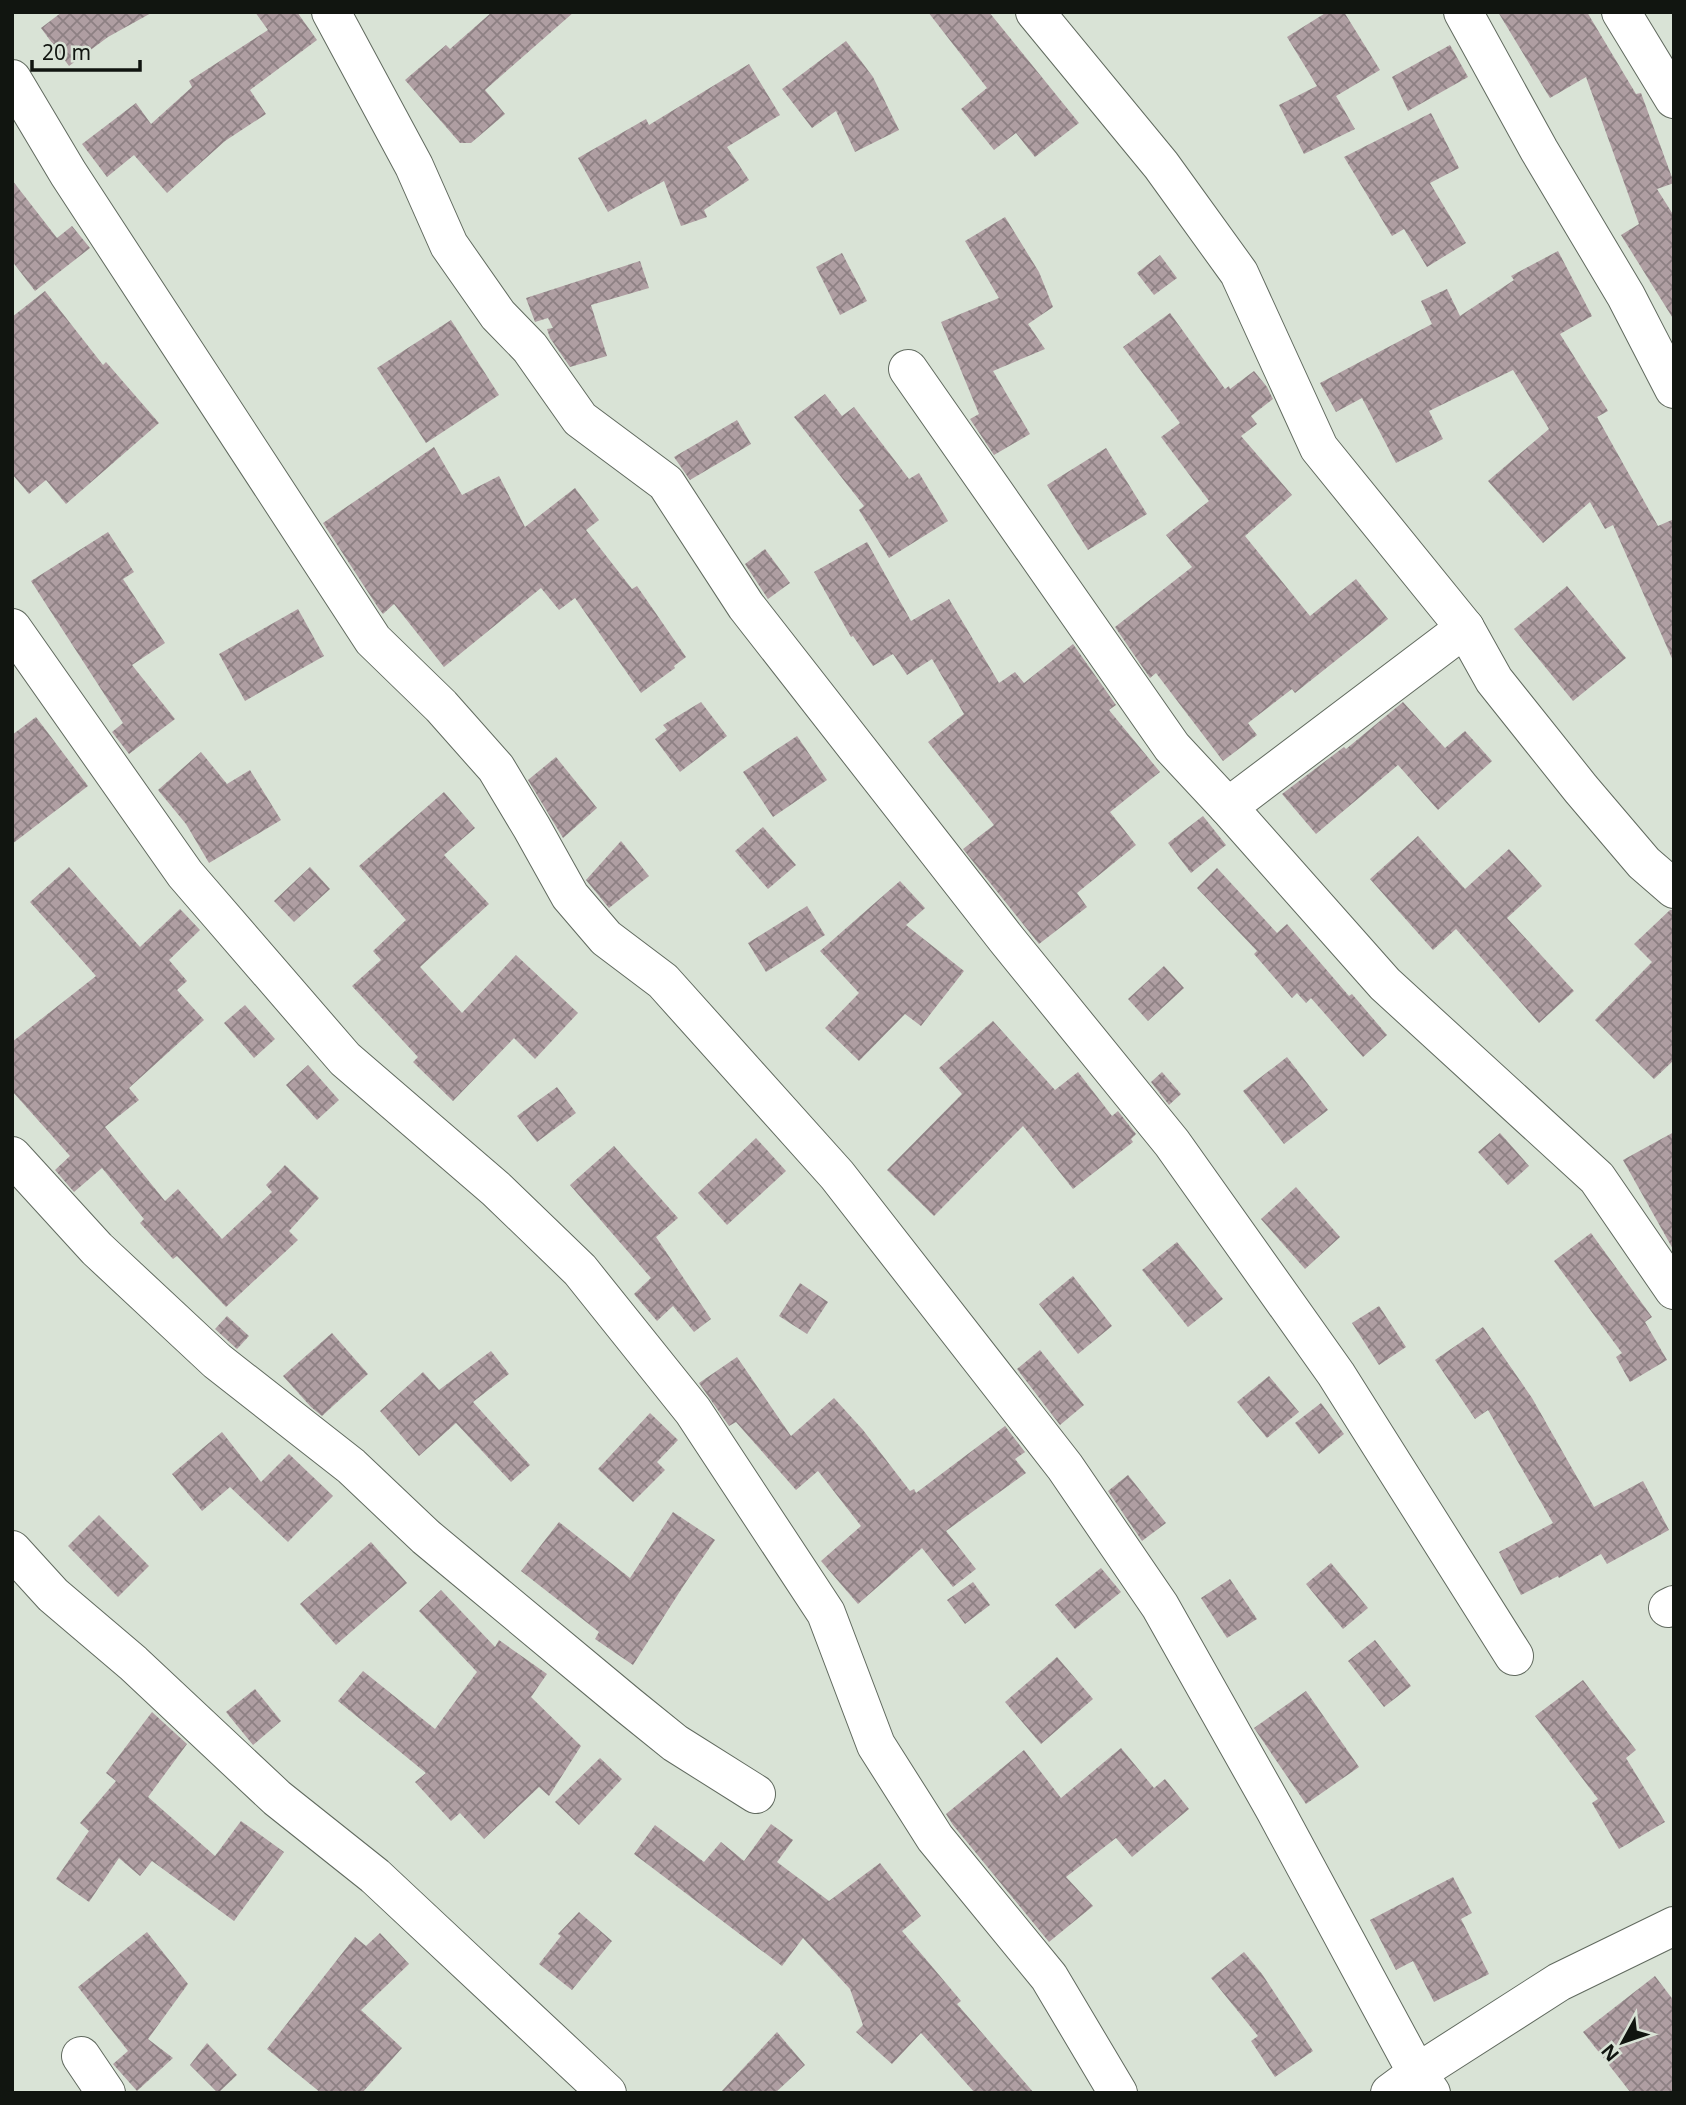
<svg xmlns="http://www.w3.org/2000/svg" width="1686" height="2105" viewBox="0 0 1686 2105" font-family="'Noto Sans',sans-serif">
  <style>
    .building { fill: url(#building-cross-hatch) }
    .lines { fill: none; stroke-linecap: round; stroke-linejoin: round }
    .minor-casing { stroke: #616a5f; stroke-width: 40 }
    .minor { stroke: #fff; stroke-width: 38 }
  </style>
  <defs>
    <pattern id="building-cross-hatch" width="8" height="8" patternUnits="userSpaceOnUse" patternTransform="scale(1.75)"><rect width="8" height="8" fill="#af9ea2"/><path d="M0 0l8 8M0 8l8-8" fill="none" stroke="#8d8083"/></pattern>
  </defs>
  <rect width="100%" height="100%" fill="#d9e3d6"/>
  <g class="building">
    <path d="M 62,12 L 153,12 L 108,37 L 69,66 L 41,28 Z"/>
    <path d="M 255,12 L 297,12 L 317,40 L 250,90 L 266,114 L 225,141 L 167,193 L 134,155 L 107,177 L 82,144 L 136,103 L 151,124 L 192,87 L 189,81 L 268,30 Z"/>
    <path d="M 492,12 L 574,12 L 485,90 L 505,114 L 471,143 L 460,143 L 405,80 L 446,45 L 450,49 Z"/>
    <path d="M 928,12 L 989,12 L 1079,123 L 1035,157 L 1016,133 L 994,150 L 961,109 L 987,88 Z"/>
    <path d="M 1327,12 L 1344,12 L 1380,70 L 1336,96 L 1355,129 L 1304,154 L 1279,105 L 1317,86 L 1287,37 Z"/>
    <path d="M 1498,12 L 1587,12 L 1636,94 L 1641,93 L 1674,183 L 1657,189 L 1674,216 L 1674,320 L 1621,235 L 1639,224 L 1586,77 L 1550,98 Z"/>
    <path d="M 846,41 L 873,77 L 899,130 L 855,152 L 836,111 L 812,128 L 782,89 Z"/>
    <path d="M 1450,45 L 1468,77 L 1408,111 L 1392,77 Z"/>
    <path d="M 749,64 L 780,115 L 727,147 L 749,180 L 704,210 L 707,217 L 681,226 L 664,181 L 608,212 L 578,158 L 646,119 L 649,125 Z"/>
    <path d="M 1431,113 L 1459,168 L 1430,183 L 1466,243 L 1427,267 L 1404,229 L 1392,236 L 1344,157 Z"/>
    <path d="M 12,180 L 57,238 L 72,226 L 90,248 L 35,291 L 12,261 Z"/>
    <path d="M 1005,217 L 1039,272 L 1053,307 L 1028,324 L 1045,349 L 993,371 L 1030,434 L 994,455 L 970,419 L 979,414 L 941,322 L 999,298 L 965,241 Z"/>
    <path d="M 1558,251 L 1592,316 L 1560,334 L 1608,411 L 1597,417 L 1658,526 L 1674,519 L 1674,663 L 1613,525 L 1605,529 L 1590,502 L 1543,543 L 1488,481 L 1549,429 L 1513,370 L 1429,411 L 1443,439 L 1396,463 L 1362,398 L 1336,412 L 1320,383 L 1432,324 L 1421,301 L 1447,289 L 1460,316 L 1514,280 L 1511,276 Z"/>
    <path d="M 842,253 L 867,301 L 840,315 L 816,267 Z"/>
    <path d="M 1160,255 L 1177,278 L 1154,295 L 1137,273 Z"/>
    <path d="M 640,261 L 649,288 L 591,305 L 607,356 L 570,367 L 550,338 L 547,329 L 553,328 L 548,318 L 535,322 L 526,298 Z"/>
    <path d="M 45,291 L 103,365 L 106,362 L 159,423 L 66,504 L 46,480 L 29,494 L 12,474 L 12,317 Z"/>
    <path d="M 1170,313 L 1225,389 L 1229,386 L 1230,389 L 1254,371 L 1267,387 L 1273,399 L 1251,416 L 1257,424 L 1241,436 L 1292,495 L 1245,536 L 1310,616 L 1356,579 L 1388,619 L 1295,693 L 1292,689 L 1248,723 L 1257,735 L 1223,761 L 1156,673 L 1150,678 L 1115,627 L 1192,567 L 1166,535 L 1209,501 L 1161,437 L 1180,423 L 1123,347 Z"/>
    <path d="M 451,320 L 499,395 L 426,443 L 377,368 Z"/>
    <path d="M 825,394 L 842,416 L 854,407 L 909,479 L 919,473 L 948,521 L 889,558 L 859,510 L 864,506 L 794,417 Z"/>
    <path d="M 737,420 L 751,444 L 690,480 L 674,457 Z"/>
    <path d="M 434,447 L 462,495 L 499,476 L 525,527 L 575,488 L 599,520 L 586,530 L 632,589 L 637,586 L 686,657 L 674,666 L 675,668 L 641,693 L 575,598 L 559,610 L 541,588 L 444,667 L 394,604 L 383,614 L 379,609 L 323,523 Z"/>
    <path d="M 1106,448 L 1147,514 L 1088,550 L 1047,485 Z"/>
    <path d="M 108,532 L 134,572 L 123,579 L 165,643 L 132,665 L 175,719 L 129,754 L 112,732 L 123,723 L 31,581 Z"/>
    <path d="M 867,542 L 911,621 L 949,599 L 999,683 L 1015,672 L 1024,683 L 1073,644 L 1116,705 L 1109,710 L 1160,772 L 1110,812 L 1136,845 L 1077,893 L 1087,907 L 1039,944 L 963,849 L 994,825 L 928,742 L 964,714 L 932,659 L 907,675 L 893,654 L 873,666 L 853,636 L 851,637 L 814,572 Z"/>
    <path d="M 765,549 L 790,583 L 768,599 L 745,564 Z"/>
    <path d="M 1567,586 L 1626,658 L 1573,701 L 1514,629 Z"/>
    <path d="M 298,609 L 324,656 L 245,701 L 219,654 Z"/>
    <path d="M 701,702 L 727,736 L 680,772 L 655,739 L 667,730 L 663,725 Z"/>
    <path d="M 1403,702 L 1445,748 L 1465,731 L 1492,761 L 1438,810 L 1398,765 L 1316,834 L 1282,794 L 1344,747 L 1346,749 Z"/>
    <path d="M 36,717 L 88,786 L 12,844 L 12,735 Z"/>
    <path d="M 797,736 L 827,780 L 773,817 L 743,772 Z"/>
    <path d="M 201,752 L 227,784 L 250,770 L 281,820 L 209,863 L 186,824 L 158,790 Z"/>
    <path d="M 556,757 L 597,808 L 563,838 L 528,780 Z"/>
    <path d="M 444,792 L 475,828 L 444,855 L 489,904 L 420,967 L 462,1013 L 516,955 L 578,1013 L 535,1059 L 514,1038 L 453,1101 L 413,1062 L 418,1057 L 352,986 L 381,960 L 373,951 L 406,920 L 359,866 Z"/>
    <path d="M 1203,816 L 1226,845 L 1191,873 L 1168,843 Z"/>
    <path d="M 763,827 L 796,865 L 768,889 L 735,851 Z"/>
    <path d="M 1418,836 L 1465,889 L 1509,849 L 1542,886 L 1507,918 L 1574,991 L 1539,1023 L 1456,929 L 1433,950 L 1370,879 Z"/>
    <path d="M 621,841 L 649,876 L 609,908 L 586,880 Z"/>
    <path d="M 69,867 L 140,947 L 180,909 L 200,930 L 169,960 L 187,981 L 177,990 L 204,1020 L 129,1088 L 139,1100 L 105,1127 L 165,1201 L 178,1189 L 222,1239 L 272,1192 L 266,1185 L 285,1165 L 319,1198 L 289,1231 L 298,1240 L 226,1307 L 177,1256 L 173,1259 L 140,1223 L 144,1219 L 102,1168 L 74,1192 L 55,1170 L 70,1156 L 12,1091 L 12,1042 L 96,976 L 30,902 Z"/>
    <path d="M 310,867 L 330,889 L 294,922 L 274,901 Z"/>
    <path d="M 1217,868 L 1277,933 L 1287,924 L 1349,996 L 1352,994 L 1387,1035 L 1363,1057 L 1311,998 L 1306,1003 L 1297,993 L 1292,998 L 1254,954 L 1257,951 L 1197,888 Z"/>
    <path d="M 900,881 L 925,908 L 906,925 L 964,971 L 921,1026 L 905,1014 L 859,1061 L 825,1028 L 859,993 L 820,951 Z"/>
    <path d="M 807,906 L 825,935 L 766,972 L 748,943 Z"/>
    <path d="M 1670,910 L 1674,910 L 1674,1060 L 1654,1079 L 1595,1020 L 1652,962 L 1634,944 Z"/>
    <path d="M 1164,966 L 1184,988 L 1148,1021 L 1128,999 Z"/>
    <path d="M 245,1005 L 275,1039 L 254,1058 L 224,1023 Z"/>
    <path d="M 993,1021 L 1055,1090 L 1078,1072 L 1112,1116 L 1118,1111 L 1136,1134 L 1131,1139 L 1133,1142 L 1073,1189 L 1023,1126 L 934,1216 L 887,1170 L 962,1094 L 939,1068 Z"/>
    <path d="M 1287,1057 L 1328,1110 L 1284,1144 L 1243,1091 Z"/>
    <path d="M 308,1065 L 339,1100 L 317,1120 L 286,1085 Z"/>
    <path d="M 1162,1072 L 1181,1094 L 1169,1105 L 1151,1082 Z"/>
    <path d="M 557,1087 L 576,1113 L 537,1142 L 517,1116 Z"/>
    <path d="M 1674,1132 L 1674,1251 L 1623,1160 Z"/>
    <path d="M 1500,1133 L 1529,1166 L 1508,1185 L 1478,1152 Z"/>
    <path d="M 756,1138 L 786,1171 L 727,1225 L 698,1193 Z"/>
    <path d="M 614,1146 L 678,1218 L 656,1237 L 711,1319 L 694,1332 L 673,1306 L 657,1321 L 634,1294 L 651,1278 L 570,1185 Z"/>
    <path d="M 1296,1187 L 1340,1237 L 1305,1269 L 1261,1219 Z"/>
    <path d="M 1591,1233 L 1652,1317 L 1645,1322 L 1667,1360 L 1630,1382 L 1616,1357 L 1622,1353 L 1554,1261 Z"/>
    <path d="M 1177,1242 L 1223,1299 L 1188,1327 L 1142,1270 Z"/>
    <path d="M 1073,1276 L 1112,1326 L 1078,1354 L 1039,1304 Z"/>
    <path d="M 800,1283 L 828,1302 L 807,1334 L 779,1316 Z"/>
    <path d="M 1379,1306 L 1406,1347 L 1379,1365 L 1352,1323 Z"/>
    <path d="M 227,1316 L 249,1336 L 237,1349 L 215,1329 Z"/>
    <path d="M 1483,1327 L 1532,1398 L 1594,1507 L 1643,1481 L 1669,1530 L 1607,1564 L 1601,1554 L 1559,1578 L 1558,1576 L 1521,1595 L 1499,1552 L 1553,1523 L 1488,1410 L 1475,1419 L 1435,1360 Z"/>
    <path d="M 332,1333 L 368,1374 L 322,1416 L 311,1407 L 283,1376 Z"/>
    <path d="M 1040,1350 L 1084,1405 L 1060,1425 L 1017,1369 Z"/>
    <path d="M 491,1351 L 509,1374 L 473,1402 L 530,1465 L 511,1482 L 456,1423 L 419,1456 L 380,1411 L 423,1372 L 439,1390 Z"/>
    <path d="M 737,1357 L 791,1436 L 834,1398 L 863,1430 L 910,1491 L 914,1489 L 916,1493 L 1005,1426 L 1025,1452 L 1015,1459 L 1026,1473 L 946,1531 L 976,1569 L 953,1587 L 922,1548 L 858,1604 L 821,1561 L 861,1526 L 818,1471 L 796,1490 L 736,1422 L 729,1426 L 699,1383 Z"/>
    <path d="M 1269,1376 L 1299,1412 L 1267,1438 L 1237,1402 Z"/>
    <path d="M 1321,1403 L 1344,1434 L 1319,1454 L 1295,1423 Z"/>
    <path d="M 650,1413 L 678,1440 L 657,1462 L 665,1470 L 633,1502 L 598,1469 Z"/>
    <path d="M 222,1432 L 261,1482 L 289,1454 L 333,1496 L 288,1542 L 230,1487 L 202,1511 L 172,1474 Z"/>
    <path d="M 1128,1475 L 1166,1523 L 1142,1541 L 1108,1491 Z"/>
    <path d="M 673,1512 L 715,1540 L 684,1585 L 633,1665 L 595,1639 L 599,1632 L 521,1571 L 559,1522 L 630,1578 Z"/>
    <path d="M 99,1515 L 149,1566 L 118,1597 L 68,1546 Z"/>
    <path d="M 371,1542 L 407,1583 L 336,1645 L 300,1604 Z"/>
    <path d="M 1331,1563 L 1368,1608 L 1343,1629 L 1306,1584 Z"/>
    <path d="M 1101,1568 L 1121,1592 L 1075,1629 L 1055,1605 Z"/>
    <path d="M 1230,1579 L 1257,1619 L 1227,1638 L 1201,1598 Z"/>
    <path d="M 973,1582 L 990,1605 L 965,1624 L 947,1600 Z"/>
    <path d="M 441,1590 L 495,1647 L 499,1640 L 547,1674 L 531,1697 L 581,1746 L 549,1796 L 539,1787 L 484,1839 L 460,1813 L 451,1821 L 415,1782 L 426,1773 L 338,1701 L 363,1671 L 435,1729 L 477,1672 L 419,1611 Z"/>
    <path d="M 1375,1640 L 1411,1686 L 1384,1707 L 1348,1661 Z"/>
    <path d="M 1057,1657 L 1093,1699 L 1041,1744 L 1005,1702 Z"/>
    <path d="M 1583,1680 L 1636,1750 L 1626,1758 L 1665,1822 L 1619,1849 L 1592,1803 L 1598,1799 L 1535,1716 Z"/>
    <path d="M 255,1689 L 281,1721 L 253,1745 L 226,1712 Z"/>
    <path d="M 1306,1691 L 1359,1767 L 1306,1804 L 1254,1728 Z"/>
    <path d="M 152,1712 L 187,1744 L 148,1797 L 215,1856 L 241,1821 L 284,1852 L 234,1921 L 152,1861 L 140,1876 L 119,1858 L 89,1902 L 56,1879 L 89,1831 L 80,1823 L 116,1781 L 106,1773 Z"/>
    <path d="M 1121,1748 L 1154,1788 L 1165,1779 L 1189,1809 L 1132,1857 L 1116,1838 L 1066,1877 L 1093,1906 L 1049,1942 L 953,1825 L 946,1814 L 1024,1750 L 1061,1798 Z"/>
    <path d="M 600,1758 L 622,1779 L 579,1825 L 555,1802 Z"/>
    <path d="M 771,1824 L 793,1840 L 777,1862 L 829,1901 L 880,1863 L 921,1916 L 902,1931 L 961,2001 L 957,2004 L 1034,2093 L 975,2093 L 921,2033 L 892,2064 L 856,2032 L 863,2025 L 850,1989 L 803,1938 L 782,1966 L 634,1854 L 655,1825 L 704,1862 L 721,1842 L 744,1861 Z"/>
    <path d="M 1453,1877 L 1472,1913 L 1461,1919 L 1489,1974 L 1434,2002 L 1413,1961 L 1396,1970 L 1370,1920 Z"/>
    <path d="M 579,1912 L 612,1941 L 572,1990 L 539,1964 L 561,1936 L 558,1934 Z"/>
    <path d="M 147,1932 L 188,1984 L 148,2039 L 173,2058 L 137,2091 L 113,2064 L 128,2051 L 78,1987 Z"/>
    <path d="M 380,1933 L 409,1964 L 361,2010 L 402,2048 L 362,2093 L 321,2093 L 267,2049 L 355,1937 L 366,1946 Z"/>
    <path d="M 1244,1952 L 1262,1974 L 1313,2051 L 1275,2077 L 1251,2041 L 1258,2036 L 1211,1978 Z"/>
    <path d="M 1655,1976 L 1674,2001 L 1674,2093 L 1631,2093 L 1583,2032 Z"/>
    <path d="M 777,2032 L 805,2065 L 775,2093 L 720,2093 Z"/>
    <path d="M 207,2043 L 237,2075 L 218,2093 L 190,2065 Z"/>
  </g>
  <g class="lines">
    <defs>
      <g id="minor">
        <path d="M 331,12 L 414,166 L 449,245 L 498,315 L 530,348 L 580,419 L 666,483 L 746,606 L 1007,940 L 1172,1143 L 1336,1374 L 1514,1656"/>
        <path d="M 1035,12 L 1161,165 L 1239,273 L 1319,448 L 1465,628 L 1494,680 L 1581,789 L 1644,863 L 1674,889"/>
        <path d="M 1463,12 L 1539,150 L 1626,296 L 1674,389"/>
        <path d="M 1621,12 L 1674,99"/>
        <path d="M 12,79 L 68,173 L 373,640 L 441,706 L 496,768 L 532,828 L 570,896 L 606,938 L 663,981 L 837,1175 L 1065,1467 L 1160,1606 L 1275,1810 L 1417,2073 L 1431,2093"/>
        <path d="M 908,369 L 1172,747 L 1228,807"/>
        <path d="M 12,628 L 185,874 L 345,1059 L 496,1189 L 580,1270 L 693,1411 L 826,1613 L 876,1745 L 935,1838 L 1049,1977 L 1118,2093"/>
        <path d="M 1465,628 L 1228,807 L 1385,984 L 1597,1178 L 1674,1290"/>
        <path d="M 12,1156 L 97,1249 L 217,1361 L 351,1466 L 426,1537 L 628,1705 L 675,1743 L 756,1794"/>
        <path d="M 12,1550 L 53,1595 L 133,1663 L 277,1798 L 375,1876 L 607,2093"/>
        <path d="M 1668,1608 L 1674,1605"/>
        <path d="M 81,2056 L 106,2093"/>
        <path d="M 1390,2093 L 1417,2073 L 1559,1982 L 1674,1926"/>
      </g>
    </defs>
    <use href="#minor" class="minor-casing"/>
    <use href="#minor" class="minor"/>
  </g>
  <rect width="1686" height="2105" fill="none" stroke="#111510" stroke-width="28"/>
  <g transform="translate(1623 2042) rotate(230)" stroke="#d9e3d6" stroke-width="5" paint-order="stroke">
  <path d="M0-5L12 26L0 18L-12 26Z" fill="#111510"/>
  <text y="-10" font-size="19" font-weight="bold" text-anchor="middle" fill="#111510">N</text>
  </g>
  <path d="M32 60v10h108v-10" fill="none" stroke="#111510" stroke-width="3.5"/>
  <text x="42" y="60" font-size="21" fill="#111510" stroke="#d9e3d6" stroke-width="5" paint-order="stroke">20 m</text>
</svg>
